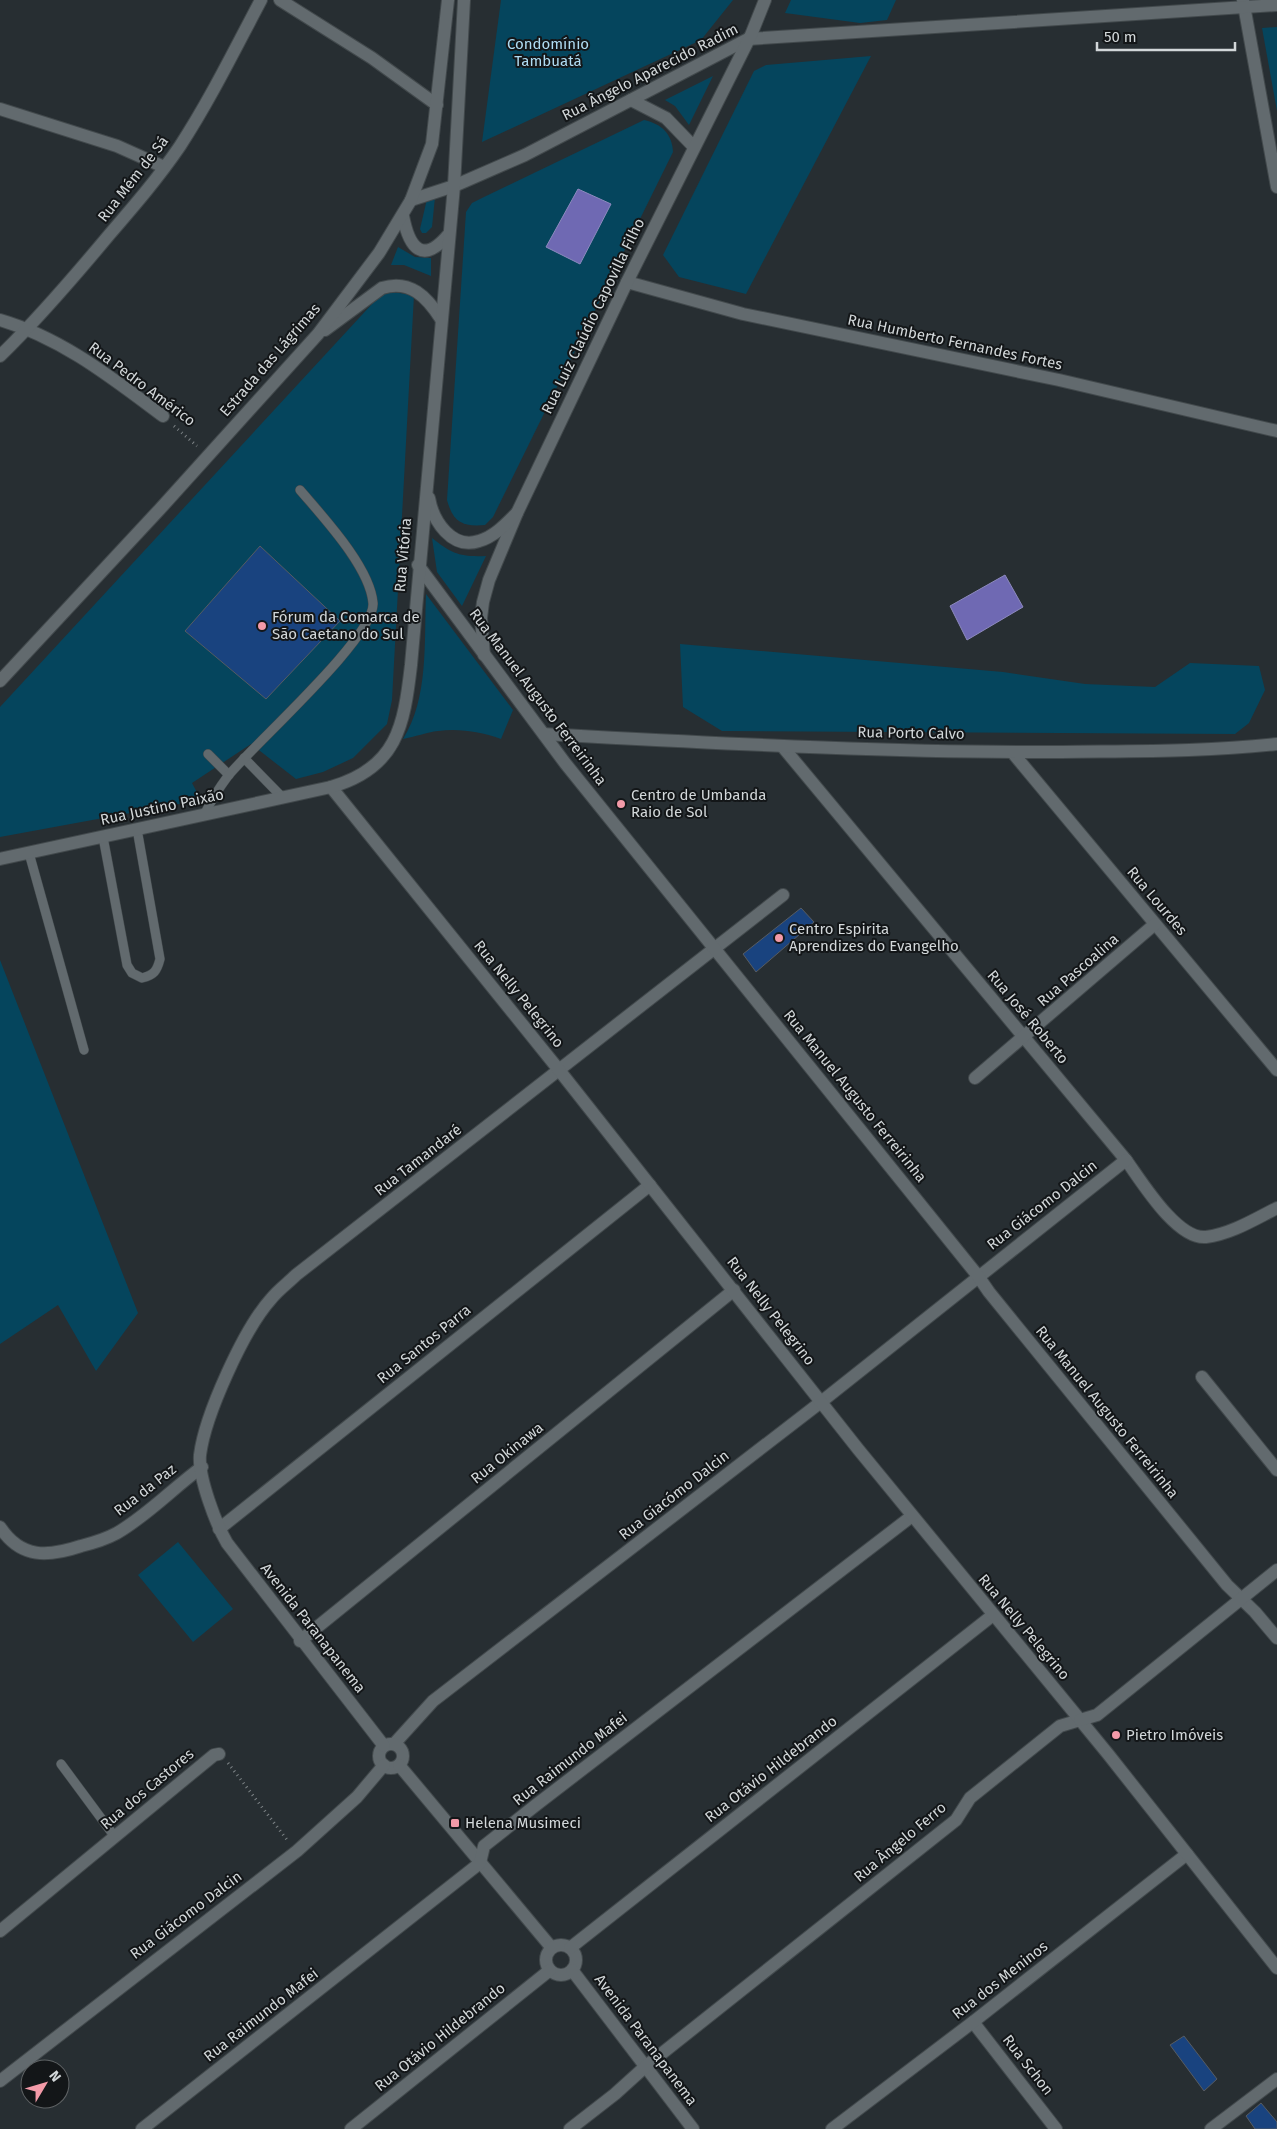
<svg xmlns="http://www.w3.org/2000/svg" width="1277" height="2129" viewBox="0 0 1277 2129" font-family="'Fira Sans',sans-serif">
  <style>
    .green { fill: #05455d }
    .water { fill: #6f69b3; stroke: #8d8abe }
    .building { fill: #19437f; stroke: #575c62 }
    .lines { fill: none; stroke-linecap: round; stroke-linejoin: round }
    .service-casing { stroke: #42494c; stroke-width: 10 }
    .minor-casing { stroke: #42494c; stroke-width: 14 }
    .tertiary-casing { stroke: #42494c; stroke-width: 14 }
    .secondary-casing { stroke: #42494c; stroke-width: 14 }
    .path { stroke: #7d8386; stroke-width: 3; stroke-dasharray: 1 4; stroke-linecap: butt }
    .service { stroke: #626a6e; stroke-width: 9 }
    .minor { stroke: #626a6e; stroke-width: 12 }
    .tertiary { stroke: #626a6e; stroke-width: 12 }
    .secondary { stroke: #626a6e; stroke-width: 12 }
    .poi-dot { fill: #f39aa8; stroke: #131618; stroke-width: 2 }
    .labels { text-anchor: middle; dominant-baseline: central; stroke-width: 4; stroke-linejoin: round; paint-order: stroke }
    .park-label { font-size: 15px; fill: #afdcf3; stroke: #131618 }
    .street-label { font-size: 15px; fill: #d2d7d9; stroke: #131618 }
    .poi-label { font-size: 15px; fill: #d2d7d9; stroke: #131618; text-anchor: start }
  </style>
  <rect width="100%" height="100%" fill="#272e32"/>
  <g class="green">
    <path d="M 501,0 L 733,0 L 701,40 L 482,142 Z"/>
    <path d="M 791,0 L 896,0 L 887,20 L 860,23 L 785,13 Z"/>
    <path d="M 1277,27 L 1277,111 L 1262,28 Z"/>
    <path d="M 871,56 L 746,294 L 679,277 L 663,255 L 754,71 L 766,65 Z"/>
    <path d="M 713,76 L 689,125 L 675,106 L 665,100 Z"/>
    <path d="M 644,120 C 662,124 672,134 673,152 L 493,517 L 485,525 C 462,527 453,522 447,500 L 466,212 L 472,203 L 484,197 Z"/>
    <path d="M 435,197 L 432,227 L 426,233 L 422,233 L 420,229 L 427,199 Z"/>
    <path d="M 398,247 L 415,257 L 431,258 L 431,276 L 404,265 L 391,265 Z"/>
    <path d="M 384,291 L 414,295 L 392,700 L 387,724 L 353,758 L 323,772 L 296,779 L 251,744 L 192,783 L 201,800 L 0,837 L 0,707 Z"/>
    <path d="M 432,538 C 452,554 460,557 486,556 L 462,606 L 437,572 Z"/>
    <path d="M 426,594 L 513,710 L 501,739 C 482,732 459,728 438,731 C 427,732 415,737 403,739 C 429,698 424,641 426,594 Z"/>
    <path d="M 680,644 L 1003,672 L 1085,684 L 1155,687 L 1190,663 L 1259,666 L 1265,690 L 1249,723 L 1235,734 L 722,731 L 683,707 Z"/>
    <path d="M 0,960 L 138,1313 L 96,1371 L 58,1305 L 0,1344 Z"/>
    <path d="M 178,1542 L 233,1609 L 193,1642 L 138,1575 Z"/>
  </g>
  <g class="water">
    <path d="M 578,189 L 611,204 L 580,264 L 546,247 Z"/>
    <path d="M 1005,575 L 1023,607 L 967,640 L 950,606 Z"/>
  </g>
  <g class="building">
    <path d="M 260,546 L 340,621 L 266,699 L 185,631 Z"/>
    <path d="M 801,908 L 814,922 L 756,972 L 743,954 Z"/>
    <path d="M 1184,2036 L 1217,2079 L 1204,2091 L 1170,2045 Z"/>
    <path d="M 1261,2103 L 1277,2122 L 1277,2129 L 1255,2129 L 1246,2116 Z"/>
  </g>
  <g class="lines">
    <defs>
      <g id="service">
        <path d="M 208,754 L 229,775"/>
        <path d="M 244,758 L 283,798"/>
        <path d="M 204,815 C 211,801 219,788 228,776 C 253,745 376,636 373,603 C 370,567 323,517 300,490"/>
        <path d="M 103,837 L 127,965 L 132,973 L 142,978 C 154,975 157,971 160,959 L 137,829"/>
        <path d="M 29,853 L 84,1050"/>
        <path d="M 61,1764 L 115,1837"/>
      </g>
      <g id="minor">
        <path d="M 280,0 L 372,58 L 437,105"/>
        <path d="M 1243,0 L 1277,187"/>
        <path d="M 0,109 L 117,146 L 164,167"/>
        <path d="M 411,200 L 454,186 L 525,155 L 748,39 L 1277,5"/>
        <path d="M 627,282 L 743,314 L 1059,380 L 1277,431"/>
        <path d="M 0,320 C 62,338 112,378 163,416"/>
        <path d="M 0,356 C 39,318 74,277 109,235 C 134,206 159,177 180,146 C 210,100 235,49 261,0"/>
        <path d="M 782,746 L 1126,1160 C 1142,1182 1177,1240 1206,1237 C 1231,1234 1255,1219 1277,1208"/>
        <path d="M 1012,752 L 1277,1070"/>
        <path d="M 975,1078 L 1155,924"/>
        <path d="M 1202,1377 L 1277,1470"/>
        <path d="M 0,1527 C 21,1559 48,1557 81,1546 C 93,1543 106,1539 117,1533 C 148,1515 173,1488 202,1467"/>
        <path d="M 219,1529 L 650,1185"/>
        <path d="M 300,1641 L 734,1290"/>
        <path d="M 394,1744 L 433,1701 L 821,1402 L 1126,1160"/>
        <circle cx="391" cy="1756" r="12"/>
        <path d="M 384,1746 L 227,1543 C 216,1524 198,1477 200,1455 C 205,1415 244,1329 271,1299 C 278,1290 288,1283 296,1275 L 783,895"/>
        <path d="M 399,1765 L 551,1947"/>
        <path d="M 0,1931 L 214,1755 L 219,1754"/>
        <circle cx="561" cy="1960" r="15"/>
        <path d="M 570,1948 L 993,1615"/>
        <path d="M 572,1970 L 693,2129"/>
        <path d="M 973,2022 L 1056,2129"/>
        <path d="M 0,2081 L 297,1851 L 357,1797 L 384,1765"/>
        <path d="M 142,2129 L 480,1863 L 484,1846 L 536,1805 L 912,1516"/>
        <path d="M 351,2129 L 550,1970"/>
        <path d="M 570,2129 L 615,2094 L 646,2066 L 956,1820 L 970,1798 L 1060,1726 L 1080,1720"/>
      </g>
      <g id="tertiary">
        <path d="M 631,100 L 666,118 L 694,147"/>
        <path d="M 484,655 L 481,618 L 483,602 L 489,580 L 517,513 L 627,282 L 751,35 L 765,0"/>
        <path d="M 544,734 C 716,743 889,753 1062,752 C 1134,751 1205,752 1277,744"/>
        <path d="M 832,2129 L 973,2022 L 1187,1854"/>
        <path d="M 1211,2129 L 1277,2079"/>
      </g>
      <g id="secondary">
        <path d="M 403,216 C 409,247 422,266 449,234"/>
        <path d="M 325,330 L 382,288 C 410,279 427,297 441,319"/>
        <path d="M 429,498 C 433,521 452,550 479,541 C 494,537 506,524 517,513"/>
        <path d="M 418,565 L 565,763 L 978,1276 L 989,1292 L 1227,1585 L 1255,1612 L 1277,1638"/>
        <path d="M 0,681 L 160,509 L 318,334 L 379,253 L 411,200 L 432,144 L 448,0"/>
        <path d="M 331,787 L 559,1070 L 858,1449 L 1108,1754 L 1277,1968"/>
        <path d="M 0,859 L 331,787 C 397,768 404,726 411,665 L 454,186 L 464,0"/>
        <path d="M 1080,1720 L 1097,1715 L 1277,1570"/>
      </g>
    </defs>
    <use href="#service" class="service-casing"/>
    <use href="#minor" class="minor-casing"/>
    <use href="#tertiary" class="tertiary-casing"/>
    <use href="#secondary" class="secondary-casing"/>
    <g class="path">
      <path d="M 174,426 L 197,446"/>
      <path d="M 228,1763 L 288,1841"/>
    </g>
    <use href="#service" class="service"/>
    <use href="#minor" class="minor"/>
    <use href="#tertiary" class="tertiary"/>
    <use href="#secondary" class="secondary"/>
  </g>
  <g class="poi-dot">
    <circle cx="262" cy="626" r="5"/>
    <circle cx="621" cy="804" r="5"/>
    <circle cx="779" cy="938" r="5"/>
    <circle cx="1116" cy="1735" r="5"/>
    <rect x="450" y="1818" width="10" height="10" rx="2.5"/>
  </g>
  <g class="labels">
    <g class="park-label">
      <text x="548" y="44">Condomínio<tspan x="548" dy="17">Tambuatá</tspan></text>
    </g>
    <g class="street-label">
      <text transform="translate(650 72) rotate(-27)">Rua Ângelo Aparecido Radim</text>
      <text transform="translate(133 179) rotate(-52)">Rua Mém de Sá</text>
      <text transform="translate(593 316) rotate(-64)">Rua Luiz Claúdio Capovilla Filho</text>
      <text transform="translate(955 342) rotate(12)">Rua Humberto Fernandes Fortes</text>
      <text transform="translate(270 360) rotate(-49)">Estrada das Lágrimas</text>
      <text transform="translate(142 384) rotate(37)">Rua Pedro Américo</text>
      <text transform="translate(403 555) rotate(-85)">Rua Vitória</text>
      <text transform="translate(538 697) rotate(53)">Rua Manuel Augusto Ferreirinha</text>
      <text transform="translate(911 733) rotate(1)">Rua Porto Calvo</text>
      <text transform="translate(162 807) rotate(-12)">Rua Justino Paixão</text>
      <text transform="translate(1157 901) rotate(50)">Rua Lourdes</text>
      <text transform="translate(1078 970) rotate(-41)">Rua Pascoalina</text>
      <text transform="translate(519 994) rotate(51)">Rua Nelly Pelegrino</text>
      <text transform="translate(1028 1017) rotate(50)">Rua José Roberto</text>
      <text transform="translate(855 1096) rotate(51)">Rua Manuel Augusto Ferreirinha</text>
      <text transform="translate(418 1160) rotate(-38)">Rua Tamandaré</text>
      <text transform="translate(1042 1205) rotate(-38)">Rua Giácomo Dalcin</text>
      <text transform="translate(771 1311) rotate(52)">Rua Nelly Pelegrino</text>
      <text transform="translate(424 1344) rotate(-39)">Rua Santos Parra</text>
      <text transform="translate(1107 1412) rotate(51)">Rua Manuel Augusto Ferreirinha</text>
      <text transform="translate(507 1453) rotate(-39)">Rua Okinawa</text>
      <text transform="translate(145 1490) rotate(-38)">Rua da Paz</text>
      <text transform="translate(674 1495) rotate(-38)">Rua Giacómo Dalcin</text>
      <text transform="translate(1024 1627) rotate(50)">Rua Nelly Pelegrino</text>
      <text transform="translate(313 1628) rotate(52)">Avenida Paranapanema</text>
      <text transform="translate(570 1759) rotate(-38)">Rua Raimundo Mafei</text>
      <text transform="translate(771 1769) rotate(-38)">Rua Otávio Hildebrando</text>
      <text transform="translate(147 1789) rotate(-40)">Rua dos Castores</text>
      <text transform="translate(900 1842) rotate(-40)">Rua Ângelo Ferro</text>
      <text transform="translate(186 1915) rotate(-37)">Rua Giácomo Dalcin</text>
      <text transform="translate(1000 1980) rotate(-38)">Rua dos Meninos</text>
      <text transform="translate(261 2015) rotate(-38)">Rua Raimundo Mafei</text>
      <text transform="translate(440 2037) rotate(-39)">Rua Otávio Hildebrando</text>
      <text transform="translate(646 2040) rotate(53)">Avenida Paranapanema</text>
      <text transform="translate(1028 2065) rotate(52)">Rua Schon</text>
    </g>
    <g class="poi-label">
      <text x="272" y="617">Fórum da Comarca de<tspan x="272" dy="17">São Caetano do Sul</tspan></text>
      <text x="631" y="795">Centro de Umbanda<tspan x="631" dy="17">Raio de Sol</tspan></text>
      <text x="789" y="929">Centro Espirita<tspan x="789" dy="17">Aprendizes do Evangelho</tspan></text>
      <text x="1126" y="1735">Pietro Imóveis</text>
      <text x="465" y="1823">Helena Musimeci</text>
    </g>
  </g>
  <g transform="translate(45 2084) rotate(52)"><circle r="24" fill="#131618" stroke="#5f6365"/>
  <path d="M0-4L9 19L0 12L-9 19Z" fill="#f39aa8"/>
  <text y="-8" font-size="14" font-weight="bold" text-anchor="middle" fill="#d2d7d9">N</text>
  </g>
  <path d="M1097 42v8h138v-8" fill="none" stroke="#d2d7d9" stroke-width="2.5"/>
  <text x="1104" y="42" font-size="15" fill="#d2d7d9" stroke="#131618" stroke-width="4" paint-order="stroke">50 m</text>
</svg>
